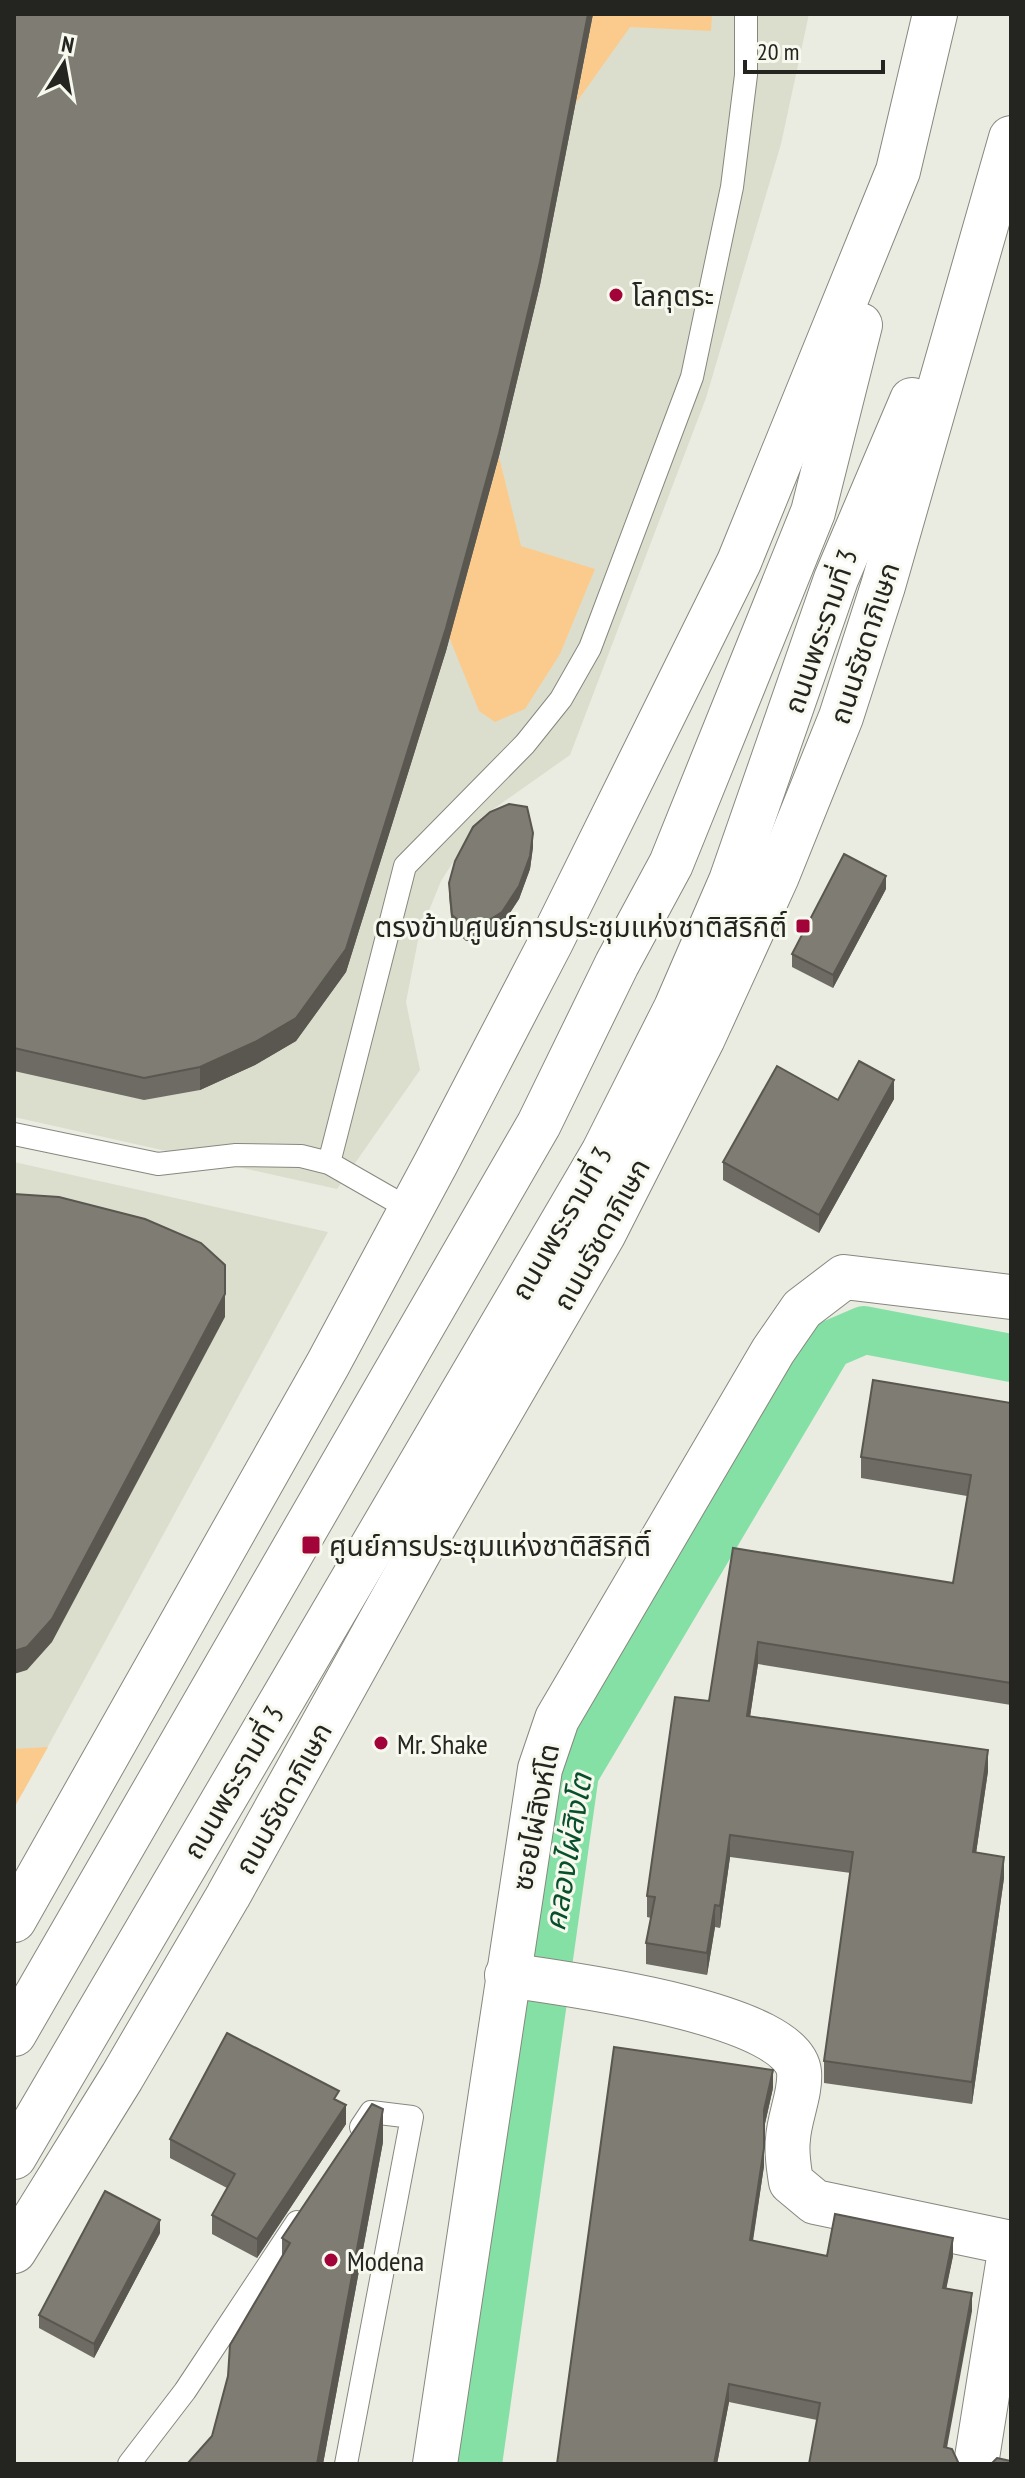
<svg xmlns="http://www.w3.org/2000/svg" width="1025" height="2478" viewBox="0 0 1025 2478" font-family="'PT Sans Narrow','Noto Sans Thai',sans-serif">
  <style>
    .built { fill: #dbdecd }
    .green { fill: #fbcb8d }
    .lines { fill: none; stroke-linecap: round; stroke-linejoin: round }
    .canal { stroke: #85e0a6; stroke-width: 48 }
    .lane-casing { stroke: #86887e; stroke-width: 24 }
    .street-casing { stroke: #86887e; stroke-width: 46 }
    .primary-casing { stroke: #86887e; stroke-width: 46 }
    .lane { stroke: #fff; stroke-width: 22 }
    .street { stroke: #fff; stroke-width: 44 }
    .primary { stroke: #fff; stroke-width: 44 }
    .wall { fill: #6d6b63 }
    .shaded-wall { fill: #595750 }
    .building { fill: #7f7c73; stroke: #595750; stroke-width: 2 }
    .poi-dot { fill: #a20439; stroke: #f7f9ef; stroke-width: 3 }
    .labels { text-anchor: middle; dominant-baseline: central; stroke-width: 6; stroke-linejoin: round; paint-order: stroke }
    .poi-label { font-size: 28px; fill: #242521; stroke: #f7f9ef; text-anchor: start }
    .street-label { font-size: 28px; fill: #242521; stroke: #f7f9ef }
    .water-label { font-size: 30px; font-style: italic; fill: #07502b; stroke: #f7f9ef }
  </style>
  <rect width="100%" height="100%" fill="#eaece1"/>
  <g class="built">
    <path d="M 14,14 L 809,14 L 781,144 L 706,398 L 570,755 L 482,817 L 441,881 L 419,935 L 406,1002 L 420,1070 L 337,1189 L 14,1117 Z"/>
    <path d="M 14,1162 L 328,1232 L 22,1794 L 14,1790 Z"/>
  </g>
  <g class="green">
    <path d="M 593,14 L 712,14 L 711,31 L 630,27 L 576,103 Z"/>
    <path d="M 499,457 L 521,546 L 595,569 L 560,654 L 525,709 L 495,722 L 479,711 L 449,637 Z"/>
    <path d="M 48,1747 L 14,1808 L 14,1749 Z"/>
  </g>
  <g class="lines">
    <path class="canal" d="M 478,2464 L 575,1773 L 829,1345 L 864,1330 L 1011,1358"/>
    <defs>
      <g id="lane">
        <path d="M 14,1134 L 158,1164 L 236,1155 L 301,1156 L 329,1163 L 411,1210"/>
        <path d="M 329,1163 L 405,866 L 525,744 L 561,699 L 590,648 L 692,377 L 732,187 L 746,75 L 746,14"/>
        <path d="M 129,2464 L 185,2391 L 297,2222"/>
        <path d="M 346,2464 L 412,2117 L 371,2112 L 361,2127"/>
      </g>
      <g id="street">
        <path d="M 507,1975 C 560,1983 793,2012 799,2072 C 801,2093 789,2118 788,2139 C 786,2153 789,2168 791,2182 L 815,2202 L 1011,2243"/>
        <path d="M 435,2464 L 540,1769 L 557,1719 L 773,1351 L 802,1309 L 844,1277 L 1011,1297"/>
        <path d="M 976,2464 L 1011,2245"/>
      </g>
      <g id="primary">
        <path d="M 14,1920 L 328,1364 L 436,1163 L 551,942 L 739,562 L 898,171 L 935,14"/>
        <path d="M 14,2034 L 539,1124 L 617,964 L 671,864 L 813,512 L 860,325"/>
        <path d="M 14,2157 L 603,1153 L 676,1008 L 731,881 L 836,579 L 912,400"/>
        <path d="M 14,2251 L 122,2077 L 228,1896 L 420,1550 L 603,1235 L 703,1038 L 777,876 L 841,717 L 883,586 L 1011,138"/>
      </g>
    </defs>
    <use href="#lane" class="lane-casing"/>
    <use href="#street" class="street-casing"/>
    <use href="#primary" class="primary-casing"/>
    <use href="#lane" class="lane"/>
    <use href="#street" class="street"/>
    <use href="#primary" class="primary"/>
  </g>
  <g class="wall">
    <path d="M 14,14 L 593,14 L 540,285 L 499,456 L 446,651 L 346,972 L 296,1041 L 255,1065 L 200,1090 L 144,1100 L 14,1071 Z"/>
    <path d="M 533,847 L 530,869 L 519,899 L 502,925 L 478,940 L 466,941 L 452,928 L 449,896 L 449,883 Z"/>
    <path d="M 886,889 L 833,988 L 792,967 L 792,954 Z"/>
    <path d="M 894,1099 L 819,1233 L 723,1180 L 723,1162 L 838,1100 Z"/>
    <path d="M 1011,1403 L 1011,1705 L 758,1664 L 750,1716 L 988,1771 L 976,1853 L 1004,1878 L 972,2104 L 824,2083 L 824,2061 L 851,1873 L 730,1857 L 720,1928 L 715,1927 L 707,1975 L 646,1964 L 646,1943 L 651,1918 L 647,1917 L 647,1896 L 709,1701 L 733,1548 L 953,1583 L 967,1496 L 861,1478 L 861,1457 Z"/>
    <path d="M 773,2088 L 764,2128 L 764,2166 L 753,2241 L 827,2256 L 953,2256 L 946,2288 L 972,2311 L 817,2420 L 729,2402 L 717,2464 L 557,2464 Z"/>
    <path d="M 339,2101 L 346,2124 L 257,2258 L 212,2234 L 212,2215 L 227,2188 L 170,2158 L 170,2139 Z"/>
    <path d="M 383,2142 L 323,2464 L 187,2464 L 212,2436 L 282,2257 L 282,2238 Z"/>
    <path d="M 160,2233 L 94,2358 L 39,2328 L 39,2315 Z"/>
  </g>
  <g class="shaded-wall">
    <path d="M 588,14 L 593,14 L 540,285 L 499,456 L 446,651 L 346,972 L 296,1041 L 255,1065 L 200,1090 L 200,1067 Z"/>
    <path d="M 533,833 L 533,847 L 530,869 L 519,899 L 502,925 L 478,940 L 478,927 Z"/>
    <path d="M 886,876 L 886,889 L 833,988 L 833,975 Z"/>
    <path d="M 894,1080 L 894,1099 L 819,1233 L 819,1215 Z"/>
    <path d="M 225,1265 L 225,1317 L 52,1642 L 27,1670 L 14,1674 L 14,1651 Z"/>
    <path d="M 758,1642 L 758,1664 L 747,1737 L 747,1716 Z"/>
    <path d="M 988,1750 L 988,1771 L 973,1874 L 973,1852 Z"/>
    <path d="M 730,1835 L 730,1857 L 720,1928 L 720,1906 Z"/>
    <path d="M 1004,1857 L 1004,1878 L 972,2104 L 972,2082 Z"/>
    <path d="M 715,1905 L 715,1927 L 707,1975 L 707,1953 Z"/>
    <path d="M 773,2070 L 773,2088 L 764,2128 L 764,2166 L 750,2258 L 750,2240 L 764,2110 Z"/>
    <path d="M 346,2105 L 346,2124 L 257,2258 L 257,2239 Z"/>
    <path d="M 383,2109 L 383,2142 L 323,2464 L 317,2464 Z"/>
    <path d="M 160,2220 L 160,2233 L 94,2358 L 94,2344 Z"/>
    <path d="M 953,2238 L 953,2256 L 943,2305 L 943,2288 Z"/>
    <path d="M 972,2293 L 972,2311 L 944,2464 L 944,2447 Z"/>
    <path d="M 729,2384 L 729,2402 L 717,2464 L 714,2464 Z"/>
  </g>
  <g class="building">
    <path d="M 14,14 L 588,14 L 540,262 L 499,434 L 446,628 L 346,949 L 296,1018 L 255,1042 L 200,1067 L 144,1078 L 14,1048 Z"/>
    <path d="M 509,804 L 527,807 L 533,833 L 530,856 L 519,886 L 502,912 L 478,927 L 466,927 L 452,915 L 449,883 L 455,861 L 473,827 L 490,812 Z"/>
    <path d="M 844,854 L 886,876 L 833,975 L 792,954 Z"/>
    <path d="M 859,1061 L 894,1080 L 819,1215 L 723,1162 L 777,1066 L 838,1100 Z"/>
    <path d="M 14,1194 L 59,1197 L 145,1219 L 201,1243 L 225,1265 L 225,1294 L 52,1619 L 27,1647 L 14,1651 Z"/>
    <path d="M 873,1380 L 1011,1403 L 1011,1683 L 758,1642 L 747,1716 L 988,1750 L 973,1852 L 1004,1857 L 972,2082 L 824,2061 L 853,1852 L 730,1835 L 720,1906 L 715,1905 L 707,1953 L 646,1943 L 655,1897 L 647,1896 L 675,1697 L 709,1701 L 733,1548 L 953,1583 L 971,1475 L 861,1457 Z"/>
    <path d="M 227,2033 L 339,2091 L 334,2099 L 346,2105 L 257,2239 L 212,2215 L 235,2174 L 170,2139 Z"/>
    <path d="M 614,2047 L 773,2070 L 764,2110 L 764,2148 L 750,2240 L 827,2256 L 835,2214 L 953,2238 L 943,2288 L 972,2293 L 944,2447 L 952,2449 L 959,2464 L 809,2464 L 820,2403 L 729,2384 L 714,2464 L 557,2464 Z"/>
    <path d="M 372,2104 L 383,2109 L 317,2464 L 187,2464 L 212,2436 L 228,2376 L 230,2345 L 290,2243 L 282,2238 Z"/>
    <path d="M 105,2191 L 160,2220 L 94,2344 L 39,2315 Z"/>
    <path d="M 997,2458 L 1011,2461 L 1011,2464 L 991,2464 Z"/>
  </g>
  <g class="poi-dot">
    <circle cx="616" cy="295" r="8"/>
    <rect x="795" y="918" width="16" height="16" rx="4"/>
    <rect x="301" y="1535" width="20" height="20" rx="4"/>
    <circle cx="381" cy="1743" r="8"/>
    <circle cx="331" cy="2260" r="8"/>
  </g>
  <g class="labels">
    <g class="poi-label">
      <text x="632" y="295">โลกุตระ</text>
      <text x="787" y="926" text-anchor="end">ตรงข้ามศูนย์การประชุมแห่งชาติสิริกิติ์</text>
      <text x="329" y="1545">ศูนย์การประชุมแห่งชาติสิริกิติ์</text>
      <text x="397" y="1743">Mr. Shake</text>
      <text x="347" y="2260">Modena</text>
    </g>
    <g class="street-label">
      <text transform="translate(820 631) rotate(-71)">ถนนพระรามที่ 3</text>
      <text transform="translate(864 643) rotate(-72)">ถนนรัชดาภิเษก</text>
      <text transform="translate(561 1223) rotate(-60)">ถนนพระรามที่ 3</text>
      <text transform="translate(601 1234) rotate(-61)">ถนนรัชดาภิเษก</text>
      <text transform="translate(233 1782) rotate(-60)">ถนนพระรามที่ 3</text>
      <text transform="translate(283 1798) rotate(-61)">ถนนรัชดาภิเษก</text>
      <text transform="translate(535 1817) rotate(-79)">ซอยไผ่สิงห์โต</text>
    </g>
    <g class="water-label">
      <text transform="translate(567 1852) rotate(-80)">คลองไผ่สิงโต</text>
    </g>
  </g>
  <rect width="1025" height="2478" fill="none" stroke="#242521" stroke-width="32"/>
  <g transform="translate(64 64) rotate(11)" stroke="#f7f9ef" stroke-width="6" paint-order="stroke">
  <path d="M0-6L14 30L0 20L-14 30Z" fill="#242521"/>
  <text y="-12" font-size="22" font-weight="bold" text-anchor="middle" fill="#242521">N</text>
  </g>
  <path d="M745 60v12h138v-12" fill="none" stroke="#242521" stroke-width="4"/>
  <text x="757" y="60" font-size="24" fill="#242521" stroke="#f7f9ef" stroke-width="6" paint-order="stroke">20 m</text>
</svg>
